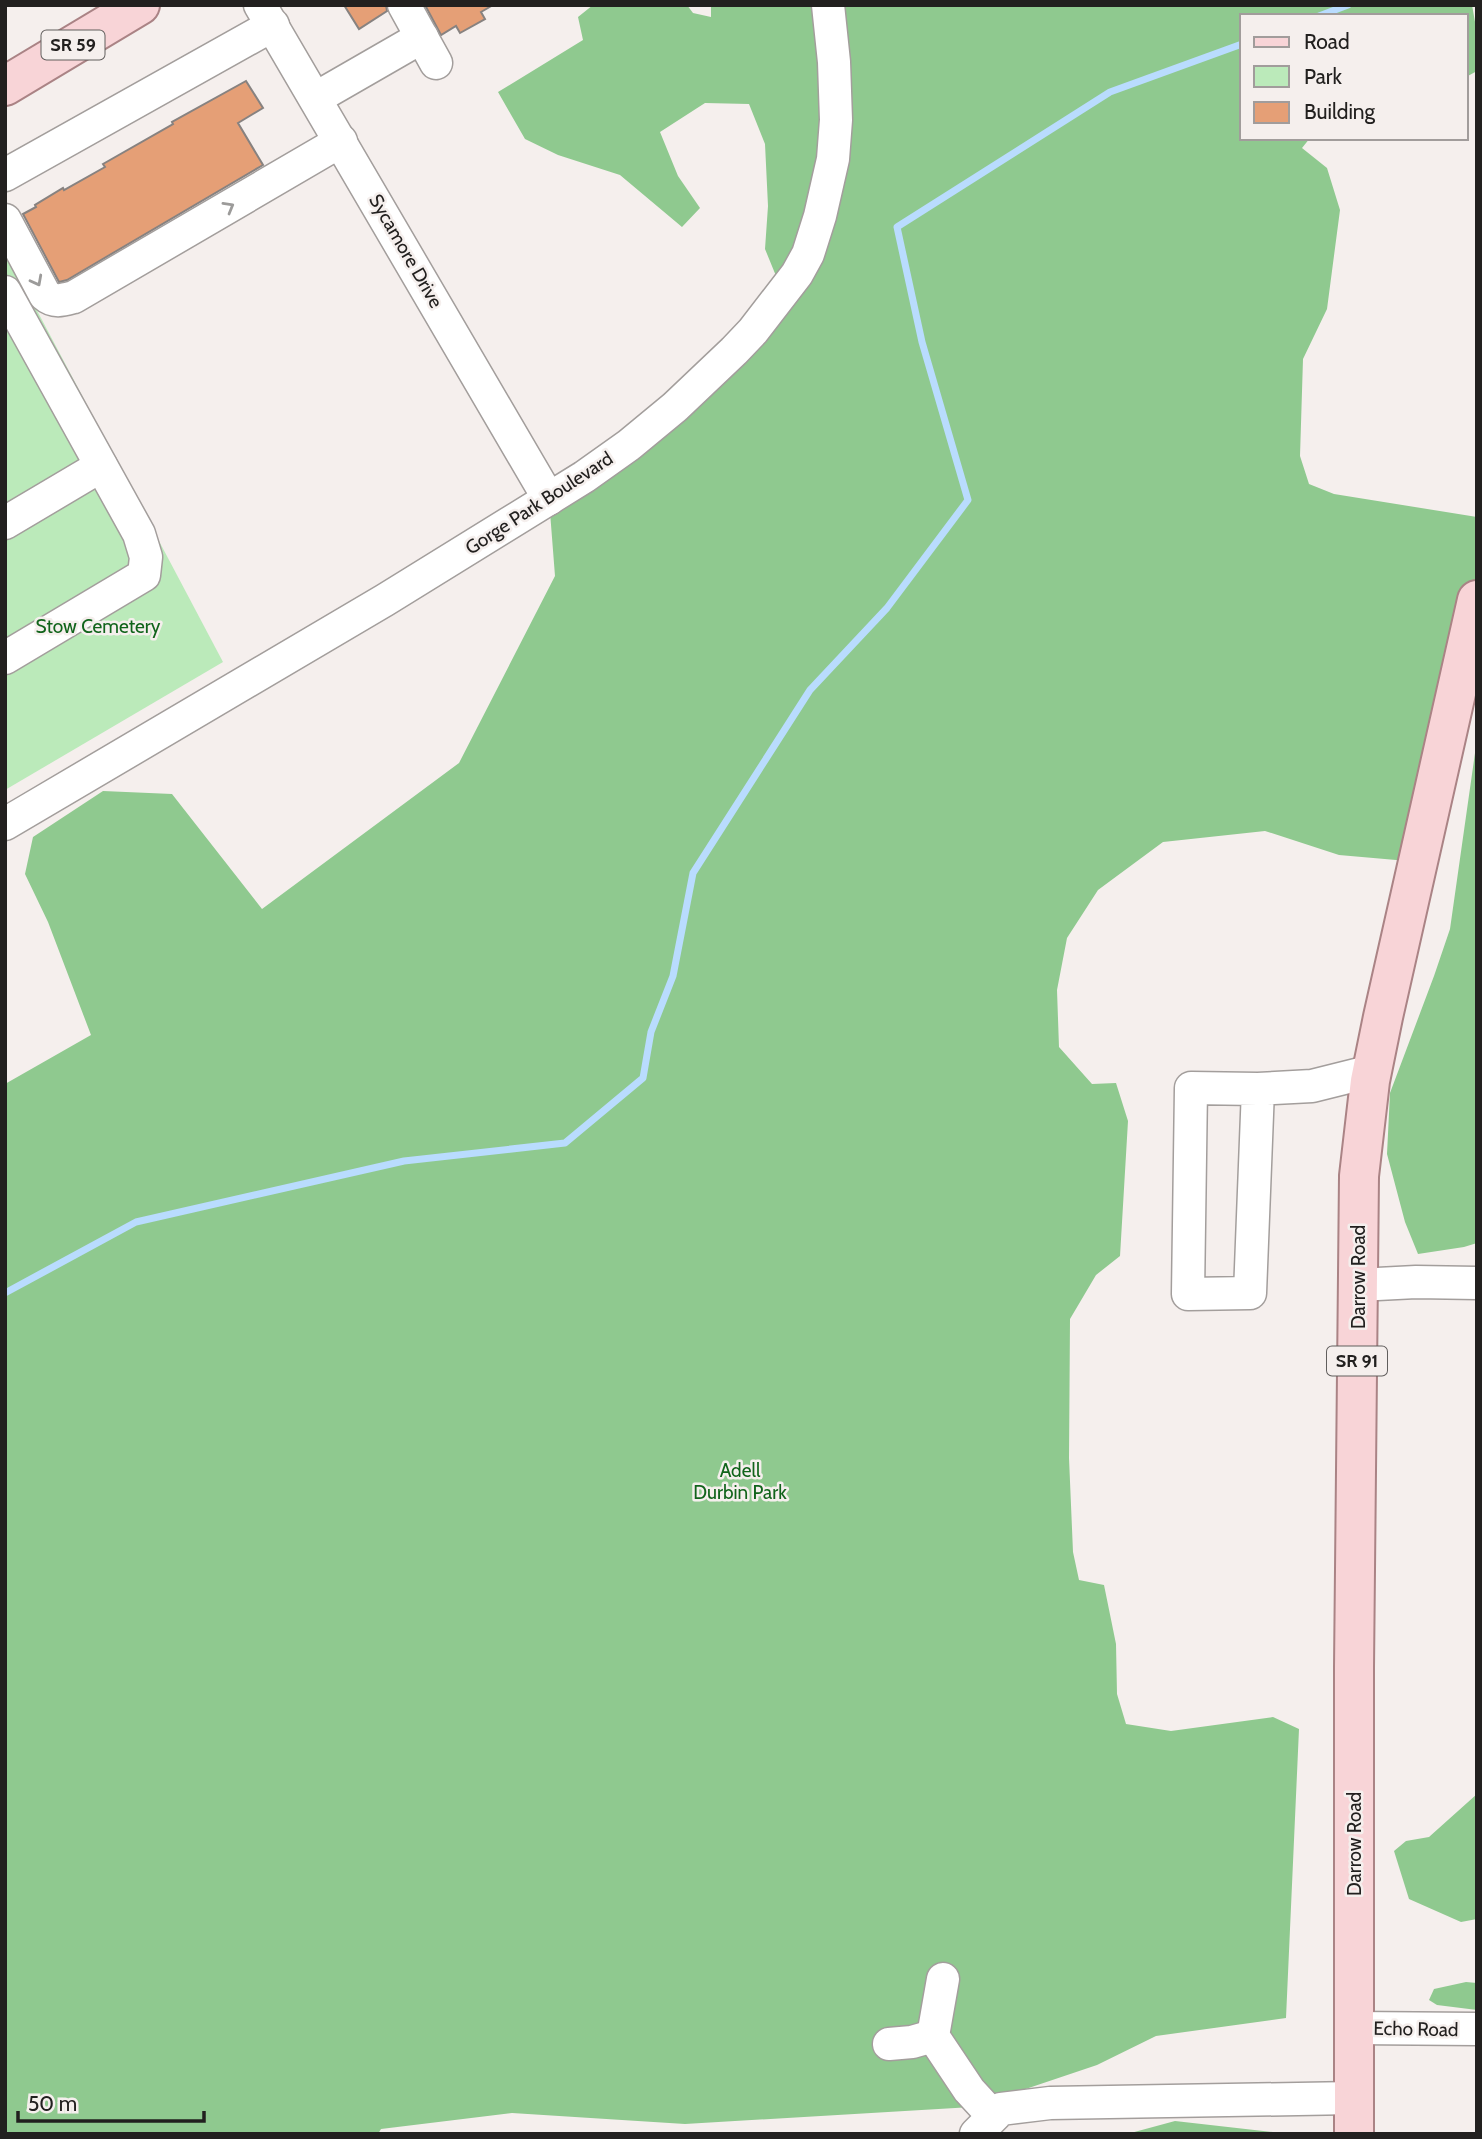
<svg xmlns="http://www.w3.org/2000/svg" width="1482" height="2139" viewBox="0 0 1482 2139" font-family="Cabin,sans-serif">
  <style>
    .green { fill: #bbeaba }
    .forest { fill: #8fc98f }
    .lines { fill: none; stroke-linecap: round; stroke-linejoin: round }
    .stream { stroke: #b9dcfe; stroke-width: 7 }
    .building { fill: #e59f76; stroke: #878280; stroke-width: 2 }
    .minor-casing { stroke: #a39e9c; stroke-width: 35 }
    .major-casing { stroke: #aa8385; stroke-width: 42 }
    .minor { stroke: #fff; stroke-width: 32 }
    .major { stroke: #f8d4d7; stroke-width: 38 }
    .oneway { stroke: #9c9b9a }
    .labels { text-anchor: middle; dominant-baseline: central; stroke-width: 5; stroke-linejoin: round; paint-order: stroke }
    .shield { fill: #f5efed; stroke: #615e5d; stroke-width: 2 }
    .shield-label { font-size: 18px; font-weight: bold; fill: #22201f }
    .street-label { font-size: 19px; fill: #22201f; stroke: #f5efed }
    .park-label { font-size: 19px; fill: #11641b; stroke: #f5efed }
  </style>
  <rect width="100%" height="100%" fill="#f5efed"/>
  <path class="green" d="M 5,250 L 223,662 L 5,790 Z"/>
  <g class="forest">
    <path d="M 593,5 L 687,5 L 693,13 L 711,17 L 711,5 L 1472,5 L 1477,33 L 1477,71 L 1466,77 L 1466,16 L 1242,16 L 1242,138 L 1310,138 L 1302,148 L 1327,168 L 1340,210 L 1327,309 L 1303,359 L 1300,456 L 1309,484 L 1334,494 L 1477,517 L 1477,600 L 1419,862 L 1339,855 L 1265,831 L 1163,842 L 1098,890 L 1067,938 L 1057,990 L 1059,1047 L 1092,1084 L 1116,1083 L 1128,1121 L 1120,1256 L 1096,1275 L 1070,1319 L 1069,1458 L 1073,1552 L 1079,1580 L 1104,1585 L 1116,1644 L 1117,1694 L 1126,1724 L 1171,1731 L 1273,1717 L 1299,1729 L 1286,2018 L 1156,2036 L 1097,2065 L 972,2107 L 685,2124 L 512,2113 L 381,2129 L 378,2134 L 5,2134 L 5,1084 L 91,1035 L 48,922 L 25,874 L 33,837 L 103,791 L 172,794 L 262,909 L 459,763 L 555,576 L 549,499 L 783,293 L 765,249 L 768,206 L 765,144 L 749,104 L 705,103 L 660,132 L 678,176 L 700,208 L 682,227 L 620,175 L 558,155 L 525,139 L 498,92 L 583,40 L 578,17 Z"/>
    <path d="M 1477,739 L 1477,1243 L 1464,1247 L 1418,1254 L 1405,1222 L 1387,1154 L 1390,1093 L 1434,976 L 1450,929 Z"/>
    <path d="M 1477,1794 L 1477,1919 L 1461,1922 L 1409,1899 L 1394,1851 L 1406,1841 L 1429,1837 Z"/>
    <path d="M 1466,1982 L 1477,1983 L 1477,2010 L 1437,2005 L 1429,2000 L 1434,1989 Z"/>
    <path d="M 1175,2121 L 1273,2132 L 1274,2134 L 1127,2134 Z"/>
  </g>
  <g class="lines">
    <g class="stream">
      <path d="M 1319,16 L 1348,5"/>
      <path d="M 5,1293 L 136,1222 L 404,1161 L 565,1143 L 643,1078 L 651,1032 L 673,976 L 693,873 L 810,690 L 887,608 L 968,500 L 922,342 L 897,227 L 1110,92 L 1242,44"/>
    </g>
  </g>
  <g class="building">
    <path d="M 344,5 L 386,5 L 387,11 L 359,29 Z"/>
    <path d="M 425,5 L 493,5 L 481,12 L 485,19 L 460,33 L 456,26 L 441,35 Z"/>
    <path d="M 246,81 L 263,108 L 238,123 L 263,165 L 67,280 L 59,282 L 23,214 L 36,207 L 35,205 L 63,188 L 64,190 L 105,167 L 103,164 L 173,124 L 172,122 Z"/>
  </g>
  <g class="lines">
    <defs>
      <g id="minor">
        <path d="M 260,5 L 549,499"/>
        <path d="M 404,5 L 436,63"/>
        <path d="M 316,98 L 422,37"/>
        <path d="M 5,175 L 273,25"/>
        <path d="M 5,220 L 45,295 C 54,303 63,300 74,297 L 341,141"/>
        <path d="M 5,292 L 139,534 L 146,557 L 144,575 L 5,658"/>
        <path d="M 5,523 L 101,466"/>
        <path d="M 5,824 L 385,600 L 584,477 L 629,445 L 675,407 L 734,351 L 753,331 L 797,274 L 808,254 L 820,216 L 833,159 L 836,120 L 834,62 L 828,5"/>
        <path d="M 1258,1089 L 1250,1293 L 1188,1294 L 1191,1088 L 1258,1089 L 1312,1086 L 1372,1071"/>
        <path d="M 1358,1285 L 1416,1282 L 1477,1283"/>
        <path d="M 943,1979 L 933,2036 L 969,2090 L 993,2116"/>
        <path d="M 1354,2028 L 1477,2029"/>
        <path d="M 889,2044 L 912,2042 L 933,2036"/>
        <path d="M 976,2134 L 1001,2109 L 1050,2103 L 1354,2098"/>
      </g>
      <g id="major">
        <path d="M 5,86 L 140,5"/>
        <path d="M 1354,2134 L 1354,1668 L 1359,1176 L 1370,1081 L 1383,1017 L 1477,600"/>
      </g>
    </defs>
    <use href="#minor" class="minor-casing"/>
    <use href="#major" class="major-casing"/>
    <use href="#minor" class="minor"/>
    <use href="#major" class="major"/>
  </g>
  <defs><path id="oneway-chevron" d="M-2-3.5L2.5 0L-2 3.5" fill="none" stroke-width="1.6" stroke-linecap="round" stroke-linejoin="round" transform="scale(1.75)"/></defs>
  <g class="oneway">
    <use href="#oneway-chevron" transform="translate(229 207) rotate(-30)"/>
    <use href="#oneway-chevron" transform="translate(37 281) rotate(62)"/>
  </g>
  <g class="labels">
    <g class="shield">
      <rect x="41.5" y="30.5" width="63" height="29" rx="5"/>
      <rect x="1327" y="1346.5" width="60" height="29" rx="5"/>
    </g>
    <g class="shield-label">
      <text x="73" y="45">SR 59</text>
      <text x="1357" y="1361">SR 91</text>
    </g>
    <g class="street-label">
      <text transform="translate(406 251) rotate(60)">Sycamore Drive</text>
      <text transform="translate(539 503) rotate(-33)">Gorge Park Boulevard</text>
      <text transform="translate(1358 1277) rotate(-90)">Darrow Road</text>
      <text transform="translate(1354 1844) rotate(-90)">Darrow Road</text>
      <text transform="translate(1416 2029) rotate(1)">Echo Road</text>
    </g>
    <g class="park-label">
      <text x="98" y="626">Stow Cemetery</text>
      <text x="740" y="1470">Adell<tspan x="740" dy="22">Durbin Park</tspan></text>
    </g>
  </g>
  <rect width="1482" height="2139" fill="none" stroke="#22201f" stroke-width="14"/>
  <rect x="1240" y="14" width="228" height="126" fill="#f5efed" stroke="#a19c9b" stroke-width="2"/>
  <rect x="1254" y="37" width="35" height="10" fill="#f8d4d7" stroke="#a19c9b" stroke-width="2"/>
  <text x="1304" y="49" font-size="21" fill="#22201f">Road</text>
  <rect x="1254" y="66" width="35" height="21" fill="#bbeaba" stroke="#a19c9b" stroke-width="2"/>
  <text x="1304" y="84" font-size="21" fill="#22201f">Park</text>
  <rect x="1254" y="102" width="35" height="21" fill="#e59f76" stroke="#a19c9b" stroke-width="2"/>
  <text x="1304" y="119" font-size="21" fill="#22201f">Building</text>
  <path d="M18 2111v10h186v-10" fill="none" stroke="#22201f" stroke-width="3.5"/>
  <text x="28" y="2111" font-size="21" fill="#22201f" stroke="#f5efed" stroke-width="5" paint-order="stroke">50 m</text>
</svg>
